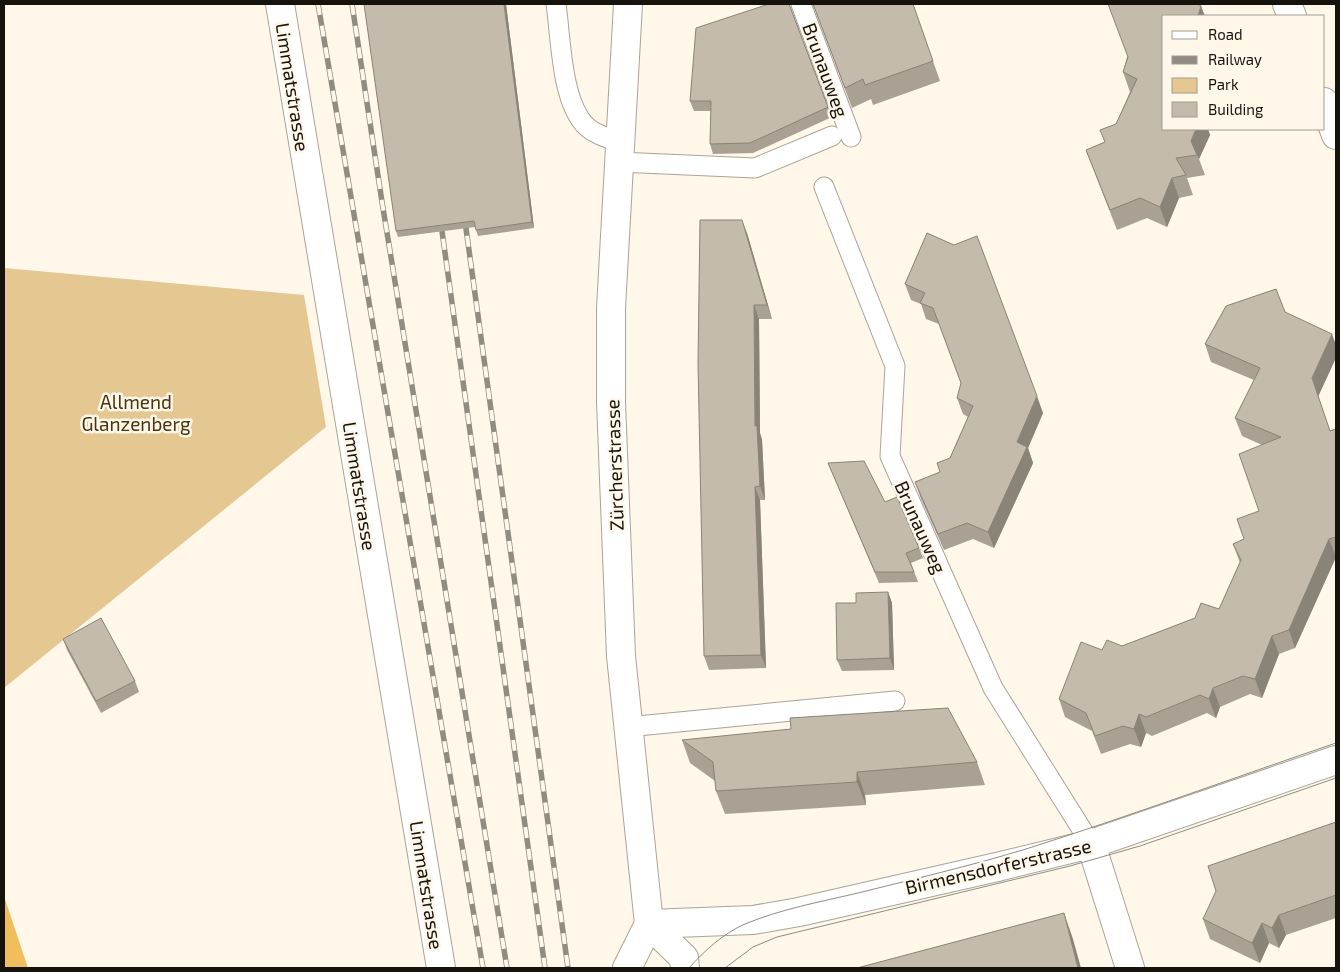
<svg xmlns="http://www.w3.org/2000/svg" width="1340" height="972" viewBox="0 0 1340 972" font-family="'Exo 2',sans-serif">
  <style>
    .green { fill: #e5c791 }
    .water { fill: #f0be5d }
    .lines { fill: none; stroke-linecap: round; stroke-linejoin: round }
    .service-casing { stroke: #aca395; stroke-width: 21 }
    .minor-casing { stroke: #aca395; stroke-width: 30 }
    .tertiary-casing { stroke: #aca395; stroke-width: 30 }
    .secondary-casing { stroke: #aca395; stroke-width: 30 }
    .service { stroke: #fff; stroke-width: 19 }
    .minor { stroke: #fff; stroke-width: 28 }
    .tertiary { stroke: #fff; stroke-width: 28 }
    .secondary { stroke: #fff; stroke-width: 28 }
    .tram { stroke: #918c82; stroke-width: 1 }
    .rail-casing { stroke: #918c82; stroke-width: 5.5 }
    .rail { stroke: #fef7ea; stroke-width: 4; stroke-dasharray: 11; stroke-linecap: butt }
    .wall { fill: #a9a194 }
    .shaded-wall { fill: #898378 }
    .building { fill: #c4bbac; stroke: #898378 }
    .labels { text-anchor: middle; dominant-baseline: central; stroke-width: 5; stroke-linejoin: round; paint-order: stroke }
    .street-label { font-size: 19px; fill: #16130d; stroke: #fef7ea }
    .park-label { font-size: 19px; fill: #49350b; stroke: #fef7ea }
  </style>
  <rect width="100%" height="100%" fill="#fef7ea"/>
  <path class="green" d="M 4,268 L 304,295 L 326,427 L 4,688 Z"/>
  <path class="water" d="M 4,896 L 28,968 L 4,968 Z"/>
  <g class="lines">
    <defs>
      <g id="service">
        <path d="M 556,4 C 561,38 561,103 587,127 C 596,135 608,138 619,142"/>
        <path d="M 801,4 L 851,137"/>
        <path d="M 618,162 L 755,168 L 832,136"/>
        <path d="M 824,187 L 895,366 L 890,456 L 993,688 L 1091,844"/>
        <path d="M 627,727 L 895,701"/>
      </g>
      <g id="minor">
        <path d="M 280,4 L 441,968"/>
        <path d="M 1287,4 L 1292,16"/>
        <path d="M 1324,102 L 1336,135"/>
        <path d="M 1091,844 L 1130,968"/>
      </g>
      <path id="tertiary" d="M 649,924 L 753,920 L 799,912 L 997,867 L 1091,844 L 1336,760"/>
      <g id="secondary">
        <path d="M 649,924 L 684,958 L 685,968"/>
        <path d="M 627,968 L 649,924 L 621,656 L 611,402 L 611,308 L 628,4"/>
      </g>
    </defs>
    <use href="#service" class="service-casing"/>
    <use href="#minor" class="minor-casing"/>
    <use href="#tertiary" class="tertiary-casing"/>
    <use href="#secondary" class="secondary-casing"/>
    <use href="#service" class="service"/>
    <use href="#minor" class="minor"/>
    <use href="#tertiary" class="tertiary"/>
    <use href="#secondary" class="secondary"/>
    <g class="tram">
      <path d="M 689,968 C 704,951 724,933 745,924 C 781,909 820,902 858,893 C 914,879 970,866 1026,849 C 1130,816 1233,778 1336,743"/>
      <path d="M 725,968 L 753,947 L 777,937 L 1070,866 L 1140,846 L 1336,778"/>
    </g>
    <defs>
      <g id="rail">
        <path d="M 318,4 L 483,968"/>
        <path d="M 352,4 L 382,202 L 507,968"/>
        <path d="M 464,214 L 568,968"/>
        <path d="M 440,217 L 545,968"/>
      </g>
    </defs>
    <use href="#rail" class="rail-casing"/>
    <use href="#rail" class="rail"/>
  </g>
  <g class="wall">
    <path d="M 506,4 L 534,228 L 478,236 L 475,227 L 398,237 L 396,231 Z"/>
    <path d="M 789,4 L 832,117 L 753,153 L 713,154 L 710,144 L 711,111 L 694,111 L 690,101 L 786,5 Z"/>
    <path d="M 813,4 L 913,4 L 940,81 L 873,105 L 871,99 L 852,108 Z"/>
    <path d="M 1164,16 L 1210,135 L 1199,159 L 1205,175 L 1187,178 L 1193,195 L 1179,198 L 1167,227 L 1147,218 L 1117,230 L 1086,150 L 1105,142 L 1116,124 L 1130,92 L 1123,72 L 1127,57 Z"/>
    <path d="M 747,233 L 772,319 L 759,319 L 760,433 L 762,440 L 765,500 L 760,500 L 766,668 L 709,670 L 704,656 Z"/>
    <path d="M 927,233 L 1043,413 L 1028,448 L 1033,463 L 994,548 L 973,539 L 944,550 L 921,499 L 915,482 L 940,472 L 950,458 L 968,417 L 963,414 L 957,398 L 961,383 L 939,324 L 926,319 L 921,304 L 911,300 L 905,284 Z"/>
    <path d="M 1226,306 L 1318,397 L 1330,431 L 1336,429 L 1336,557 L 1295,648 L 1279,654 L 1262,698 L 1250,694 L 1220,707 L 1216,718 L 1207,713 L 1152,736 L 1146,733 L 1141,747 L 1130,744 L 1101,754 L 1092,731 L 1065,717 L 1059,699 L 1102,650 L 1122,646 L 1219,609 L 1240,563 L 1233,544 L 1244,539 L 1259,511 L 1262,445 L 1242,436 L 1235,418 L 1254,380 L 1211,362 L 1205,344 Z"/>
    <path d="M 828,463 L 885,502 L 919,548 L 923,558 L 911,563 L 918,582 L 879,583 Z"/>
    <path d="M 888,592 L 892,603 L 894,670 L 842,671 L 837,660 L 856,603 Z"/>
    <path d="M 63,639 L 135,681 L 139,692 L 101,713 L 67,650 Z"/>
    <path d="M 682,740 L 977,762 L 985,785 L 865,795 L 866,805 L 725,814 L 716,791 L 715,781 L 690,763 Z"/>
    <path d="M 1336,822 L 1336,918 L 1286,935 L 1279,948 L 1269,943 L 1260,963 L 1210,939 L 1203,919 Z"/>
  </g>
  <g class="shaded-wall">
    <path d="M 504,4 L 506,4 L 534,228 L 532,222 Z"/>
    <path d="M 1201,6 L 1205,16 L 1198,16 Z"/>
    <path d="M 1196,129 L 1208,129 L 1210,135 L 1199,159 L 1191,141 Z"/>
    <path d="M 1172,178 L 1179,198 L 1167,227 L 1160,207 Z"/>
    <path d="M 742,220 L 747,233 L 772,319 L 767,305 Z"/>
    <path d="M 754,305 L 759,319 L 760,433 L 762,440 L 765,500 L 760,486 L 755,426 Z"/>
    <path d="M 1332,334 L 1336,345 L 1336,358 L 1318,397 L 1312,378 Z"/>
    <path d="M 1037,396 L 1043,413 L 1028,448 L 1033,463 L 994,548 L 988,532 L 1017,442 Z"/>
    <path d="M 755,487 L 760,500 L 766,668 L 761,655 Z"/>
    <path d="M 1329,539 L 1336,557 L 1295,648 L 1289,630 Z"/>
    <path d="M 888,592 L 892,603 L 894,670 L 890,658 Z"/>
    <path d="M 1272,636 L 1279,654 L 1262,698 L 1255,679 Z"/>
    <path d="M 1213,688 L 1220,707 L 1216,718 L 1209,699 Z"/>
    <path d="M 1139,714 L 1146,733 L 1141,747 L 1134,729 Z"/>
    <path d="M 857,772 L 865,795 L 866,805 L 857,782 Z"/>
    <path d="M 1064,913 L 1073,939 L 1081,968 L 1078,968 Z"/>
    <path d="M 1279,915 L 1286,935 L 1279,948 L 1272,928 Z"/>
    <path d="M 1262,923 L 1269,943 L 1260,963 L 1252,943 Z"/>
  </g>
  <g class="building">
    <path d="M 364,4 L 504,4 L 532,222 L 476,230 L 474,221 L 396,231 Z"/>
    <path d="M 769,4 L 786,4 L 786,5 L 789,4 L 828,107 L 750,143 L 710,144 L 711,101 L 690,101 L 696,28 Z"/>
    <path d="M 813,4 L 913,4 L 933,61 L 865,85 L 863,79 L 845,88 Z"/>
    <path d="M 1108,4 L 1198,4 L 1201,6 L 1198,16 L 1164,16 L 1164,129 L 1196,129 L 1191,141 L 1197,155 L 1176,158 L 1186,175 L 1172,178 L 1160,207 L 1140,198 L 1110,210 L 1086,150 L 1105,142 L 1100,130 L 1116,124 L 1137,79 L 1123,72 L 1128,57 Z"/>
    <path d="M 700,220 L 742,220 L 767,305 L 754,305 L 755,426 L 757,426 L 760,486 L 755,487 L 761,655 L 704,656 L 698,363 Z"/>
    <path d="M 927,233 L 954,245 L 977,236 L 1037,396 L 1017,442 L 1027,447 L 988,532 L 967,523 L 938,534 L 915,482 L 940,472 L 937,463 L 950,458 L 973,406 L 957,398 L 961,383 L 933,308 L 920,303 L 925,293 L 905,284 Z"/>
    <path d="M 1276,289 L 1285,312 L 1332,334 L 1312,378 L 1330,431 L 1336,429 L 1336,537 L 1329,539 L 1289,630 L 1272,636 L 1255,679 L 1243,676 L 1213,688 L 1209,699 L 1200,695 L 1146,717 L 1139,714 L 1134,729 L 1123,726 L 1095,736 L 1086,713 L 1059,699 L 1081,642 L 1102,650 L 1107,640 L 1122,646 L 1195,618 L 1201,603 L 1219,609 L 1241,560 L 1233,544 L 1244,539 L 1237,519 L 1259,511 L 1239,454 L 1281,437 L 1235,418 L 1260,368 L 1205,344 L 1226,306 Z"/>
    <path d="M 864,461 L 885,502 L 897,497 L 919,548 L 906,553 L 914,572 L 875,572 L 828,463 Z"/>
    <path d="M 888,592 L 890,658 L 837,660 L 836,603 L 856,603 L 856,593 Z"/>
    <path d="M 101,618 L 135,681 L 96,701 L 63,639 Z"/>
    <path d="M 948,708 L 977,762 L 857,772 L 857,782 L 716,791 L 713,762 L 682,740 L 791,729 L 790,718 Z"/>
    <path d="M 1336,822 L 1336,895 L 1279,915 L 1272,928 L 1262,923 L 1252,943 L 1203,919 L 1216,891 L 1208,866 Z"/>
    <path d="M 1064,913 L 1078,968 L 857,968 Z"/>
  </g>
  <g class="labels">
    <g class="street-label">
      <text transform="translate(826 70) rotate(70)">Brunauweg</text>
      <text transform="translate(293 87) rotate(81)">Limmatstrasse</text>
      <text transform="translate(614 465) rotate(-92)">Zürcherstrasse</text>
      <text transform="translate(360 486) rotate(81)">Limmatstrasse</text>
      <text transform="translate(921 527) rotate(66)">Brunauweg</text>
      <text transform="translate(998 866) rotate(-13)">Birmensdorferstrasse</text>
      <text transform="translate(427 885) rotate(81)">Limmatstrasse</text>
    </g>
    <g class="park-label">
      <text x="136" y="401">Allmend<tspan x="136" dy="22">Glanzenberg</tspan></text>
    </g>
  </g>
  <rect width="1340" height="972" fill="none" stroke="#16130d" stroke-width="10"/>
  <rect x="1162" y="15" width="162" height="115" fill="#fef7ea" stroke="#a19c92"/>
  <rect x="1172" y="31" width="25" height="8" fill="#ffffff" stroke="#a19c92"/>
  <text x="1208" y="40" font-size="15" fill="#16130d">Road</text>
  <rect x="1172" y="56" width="25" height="8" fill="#918c82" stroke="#a19c92"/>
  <text x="1208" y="65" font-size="15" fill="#16130d">Railway</text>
  <rect x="1172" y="78" width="25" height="15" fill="#e5c791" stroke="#a19c92"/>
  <text x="1208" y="90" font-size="15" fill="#16130d">Park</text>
  <rect x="1172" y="102" width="25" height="15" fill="#c4bbac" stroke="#a19c92"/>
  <text x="1208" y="115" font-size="15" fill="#16130d">Building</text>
</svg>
